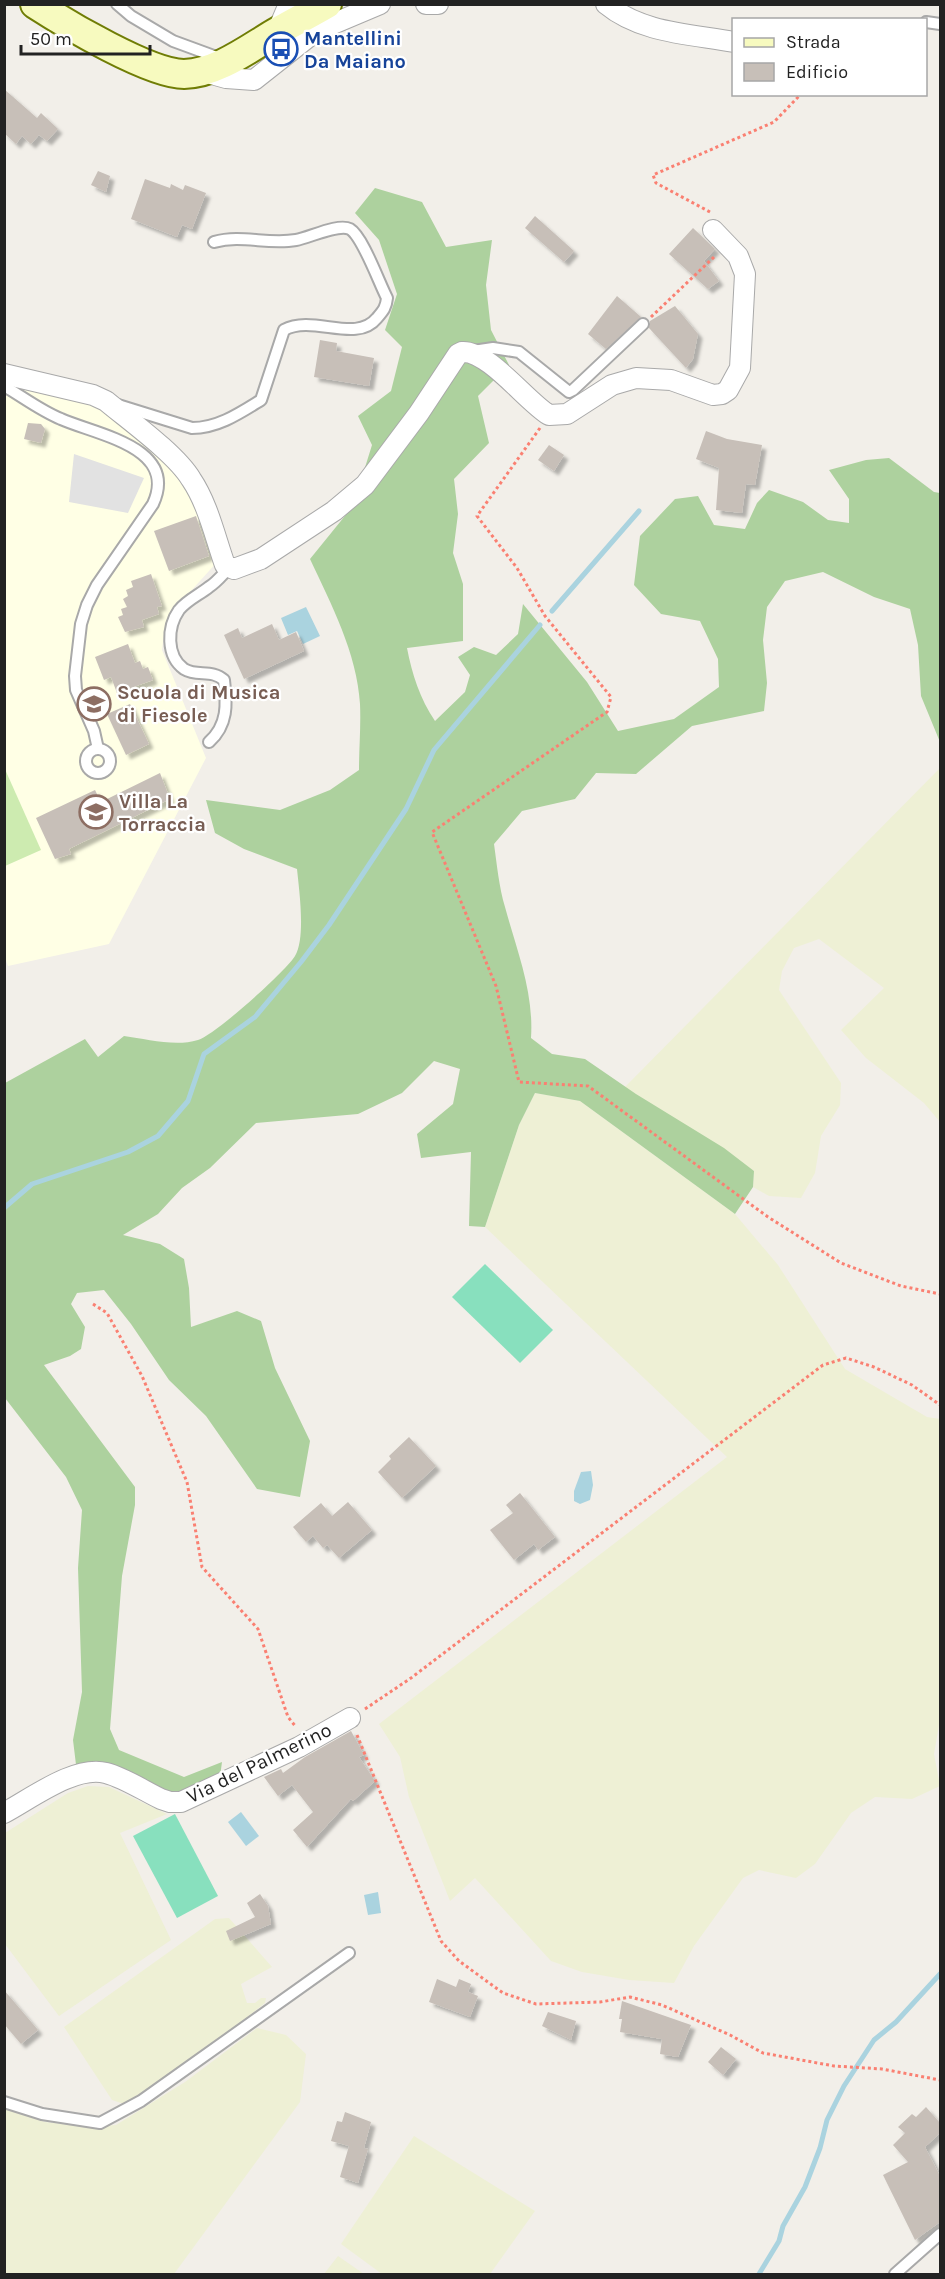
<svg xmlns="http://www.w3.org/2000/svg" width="945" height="2279" viewBox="0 0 945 2279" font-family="Karla,sans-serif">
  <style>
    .education { fill: #ffffe5 }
    .farmland { fill: #eef0d5 }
    .grass { fill: #cdebb0 }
    .forest { fill: #add19e }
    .pitch { fill: #88e0be }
    .parking { fill: #e2e2e2 }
    .water { fill: #aad3df }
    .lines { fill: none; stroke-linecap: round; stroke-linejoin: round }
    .stream { stroke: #aad3df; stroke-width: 5 }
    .building { fill: #c7bfb8; filter: url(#shadow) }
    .lane-casing { stroke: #a9a9a9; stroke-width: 14 }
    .street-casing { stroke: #a9a9a9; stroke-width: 22 }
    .secondary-casing { stroke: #707d05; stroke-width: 32 }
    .path { stroke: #fa8072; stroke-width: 3; stroke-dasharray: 3 3; stroke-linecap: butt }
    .lane { stroke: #fff; stroke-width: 10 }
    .street { stroke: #fff; stroke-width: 20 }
    .secondary { stroke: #f7fabf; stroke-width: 28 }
    .labels { text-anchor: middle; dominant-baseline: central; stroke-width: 4.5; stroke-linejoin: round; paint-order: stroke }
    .transit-label { font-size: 20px; font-weight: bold; fill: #164399; stroke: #fff; text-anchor: start }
    .education-label { font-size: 20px; font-weight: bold; fill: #785e54; stroke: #fff; text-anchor: start }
    .street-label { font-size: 20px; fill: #222; stroke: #fff }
  </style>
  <defs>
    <filter id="shadow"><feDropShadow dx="4.5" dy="4.5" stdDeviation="1.5" flood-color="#0004"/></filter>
  </defs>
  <rect width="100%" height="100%" fill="#f2efe9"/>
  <path class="education" d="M 9,381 L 102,406 L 188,482 L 218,561 L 173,611 L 164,634 L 162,650 L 206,758 L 109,944 L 8,966 L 5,958 L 4,391 Z"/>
  <g class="farmland">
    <path d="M 940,768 L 940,1122 L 924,1103 L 866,1058 L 841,1030 L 884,988 L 819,939 L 794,948 L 782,971 L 779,990 L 841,1083 L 840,1105 L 821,1136 L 815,1173 L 801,1198 L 769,1196 L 753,1187 L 754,1171 L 625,1087 Z"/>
    <path d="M 535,1093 L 580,1101 L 735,1214 L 778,1265 L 845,1369 L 927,1417 L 940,1419 L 940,1719 L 934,1754 L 940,1786 L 912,1799 L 875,1797 L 851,1813 L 815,1864 L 796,1878 L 759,1870 L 743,1878 L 694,1946 L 674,1983 L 629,1980 L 582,1972 L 551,1961 L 475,1878 L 450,1901 L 409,1797 L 400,1757 L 379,1724 L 727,1457 L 485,1227 L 519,1125 Z"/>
    <path d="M 88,1786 L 109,1787 L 167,1814 L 120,1833 L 171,1940 L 59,2016 L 5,1944 L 5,1833 L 68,1793 Z"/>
    <path d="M 229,1918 L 272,1967 L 241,1984 L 247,2003 L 255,2003 L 261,1998 L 266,1998 L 265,2003 L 194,2060 L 127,2105 L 112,2100 L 64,2027 L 215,1919 Z"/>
    <path d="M 257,2028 L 286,2035 L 306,2054 L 300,2102 L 174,2274 L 5,2274 L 5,2108 L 45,2122 L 91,2127 L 116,2125 L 185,2082 Z"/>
    <path d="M 414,2136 L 535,2211 L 490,2274 L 382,2274 L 341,2244 Z"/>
    <path d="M 338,2256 L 364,2274 L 324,2274 Z"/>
  </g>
  <path class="grass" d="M 4,767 L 41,850 L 5,866 L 4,866 Z"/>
  <path class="forest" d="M 375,188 L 422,202 L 446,247 L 492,240 L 486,285 L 491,330 L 509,365 L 478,396 L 489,443 L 454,479 L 458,514 L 453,553 L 463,584 L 463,641 L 407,648 C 412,674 420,699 435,721 L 465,692 L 470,675 L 458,657 L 474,647 L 496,655 L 518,634 L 523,604 L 587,682 L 618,731 L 674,719 L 719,687 L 718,659 L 700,621 L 661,614 L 634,585 L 640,536 L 675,499 L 698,496 L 714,525 L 745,529 L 757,503 L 769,490 L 803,502 L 828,520 L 849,523 L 849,499 L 829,470 L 866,460 L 889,458 L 934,492 L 940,493 L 940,742 L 921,696 L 918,645 L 910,609 L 874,597 L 823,572 L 785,581 L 767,607 L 763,640 L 767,683 L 764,711 L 692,726 L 636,774 L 596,773 L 575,799 L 522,811 L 494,844 C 497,865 499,887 505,907 C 517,951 534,992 531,1038 L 552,1054 L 585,1059 L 636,1094 L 724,1148 L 754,1171 L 753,1187 L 735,1214 L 580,1101 L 535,1093 L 519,1125 L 485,1227 L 469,1226 L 471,1152 L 421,1158 L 417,1134 L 453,1104 L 460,1069 L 434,1061 L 402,1093 L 358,1114 L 256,1123 L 210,1168 L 182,1188 L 158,1214 L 123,1235 L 160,1244 L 184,1259 L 189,1288 L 191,1327 L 237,1311 L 261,1321 L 275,1368 L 310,1441 L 300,1497 L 257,1489 L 206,1416 L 169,1380 L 131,1324 L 104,1290 L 77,1293 L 71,1304 L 85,1327 L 81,1349 L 70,1356 L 44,1365 L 135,1487 L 135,1505 L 122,1576 L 110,1729 L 119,1750 L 184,1777 L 222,1762 L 219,1784 L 181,1802 L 77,1773 L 73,1740 L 82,1692 L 78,1568 L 82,1510 L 66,1477 L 5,1398 L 5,1083 L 85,1039 L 98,1057 L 124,1036 C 147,1039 175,1047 198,1040 C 215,1035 285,972 295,956 C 306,938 299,889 297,869 L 244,849 L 215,833 L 206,800 L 280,810 L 330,790 L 359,770 C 359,748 361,726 360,704 C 357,653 331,604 310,559 L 353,506 L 372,445 L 358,416 L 391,391 L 402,347 L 385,330 L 397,294 L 379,240 L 355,213 Z"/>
  <g class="pitch">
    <path d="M 485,1264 L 553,1330 L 520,1363 L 452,1297 Z"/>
    <path d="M 175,1814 L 218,1896 L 177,1918 L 133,1836 Z"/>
  </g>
  <path class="parking" d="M 74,454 L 144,478 L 128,513 L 69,502 Z"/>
  <g class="water">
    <path d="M 306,607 L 320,636 L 303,644 L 297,631 L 288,635 L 281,618 Z"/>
    <path d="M 591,1471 L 593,1485 L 590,1500 L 580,1504 L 574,1501 L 574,1491 L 581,1472 Z"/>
    <path d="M 241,1812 L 259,1836 L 246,1846 L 228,1822 Z"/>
    <path d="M 378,1892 L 381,1913 L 368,1915 L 364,1895 Z"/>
  </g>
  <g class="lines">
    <g class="stream">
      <path d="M 552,611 L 639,511"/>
      <path d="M 4,1208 L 32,1184 L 128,1152 L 158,1136 L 188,1101 L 204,1054 L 255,1017 L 301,962 L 329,925 L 406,809 L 434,750 L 540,625"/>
      <path d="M 759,2274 L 779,2241 L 783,2226 L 805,2187 L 820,2148 L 827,2120 L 844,2086 L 874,2040 L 896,2022 L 940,1974"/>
    </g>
  </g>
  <g class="building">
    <path d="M 4,89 L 37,118 L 41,113 L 58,129 L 47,141 L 39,135 L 31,144 L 22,136 L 16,144 L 4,133 Z"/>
    <path d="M 98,171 L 110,176 L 106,192 L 91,185 Z"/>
    <path d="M 145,179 L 170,188 L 171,184 L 183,190 L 185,185 L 206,193 L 192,229 L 182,225 L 177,237 L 131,219 Z"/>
    <path d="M 535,216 L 574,251 L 564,262 L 525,228 Z"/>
    <path d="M 693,228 L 715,249 L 704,261 L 719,281 L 708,289 L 669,254 Z"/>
    <path d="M 617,296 L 641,317 L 606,349 L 588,334 Z"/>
    <path d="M 675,306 L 698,334 L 693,359 L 686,368 L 649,328 L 650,321 Z"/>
    <path d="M 320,340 L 337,343 L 336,351 L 374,358 L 369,386 L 314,377 Z"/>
    <path d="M 28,423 L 41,424 L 45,429 L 41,443 L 24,439 Z"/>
    <path d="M 706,431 L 727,439 L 762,445 L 755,485 L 746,484 L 742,513 L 716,510 L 719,468 L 696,459 Z"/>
    <path d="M 549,445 L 564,455 L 554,471 L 538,460 Z"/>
    <path d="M 196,516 L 209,556 L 169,571 L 154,531 Z"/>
    <path d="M 151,574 L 162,606 L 157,607 L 159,614 L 142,620 L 144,627 L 125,632 L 118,617 L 123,615 L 121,609 L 127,607 L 123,599 L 128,596 L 126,590 L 133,587 L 131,581 Z"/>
    <path d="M 272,624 L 279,640 L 296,632 L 304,651 L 244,679 L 224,635 L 238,628 L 242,638 Z"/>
    <path d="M 128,644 L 135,663 L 140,661 L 143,669 L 148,667 L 153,680 L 117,693 L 111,677 L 104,680 L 95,657 Z"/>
    <path d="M 130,704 L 149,744 L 126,755 L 107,714 Z"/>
    <path d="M 160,773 L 170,799 L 69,849 L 71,854 L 55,859 L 36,818 L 95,790 L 101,802 Z"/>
    <path d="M 409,1437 L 436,1466 L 402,1498 L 378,1472 L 391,1459 L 389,1456 Z"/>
    <path d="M 520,1493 L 555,1537 L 538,1550 L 534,1544 L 514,1560 L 490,1530 L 513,1513 L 506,1505 Z"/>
    <path d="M 348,1502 L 372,1530 L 339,1558 L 327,1545 L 323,1548 L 313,1536 L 306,1542 L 293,1527 L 321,1503 L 332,1516 Z"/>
    <path d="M 351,1731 L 364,1755 L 359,1757 L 375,1781 L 353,1801 L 351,1799 L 307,1847 L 293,1830 L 313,1812 L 292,1785 L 278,1796 L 264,1777 L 281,1769 L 283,1773 L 305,1757 Z"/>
    <path d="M 260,1894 L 268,1906 L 271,1924 L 230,1941 L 226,1931 L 255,1917 L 247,1903 Z"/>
    <path d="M 437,1979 L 456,1987 L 459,1979 L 471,1984 L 468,1992 L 478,1996 L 470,2017 L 429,2002 Z"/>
    <path d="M 4,1990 L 38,2030 L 21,2044 L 4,2024 Z"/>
    <path d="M 622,2001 L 691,2025 L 678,2057 L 660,2054 L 662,2039 L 620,2032 L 622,2019 L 619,2019 Z"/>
    <path d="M 548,2012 L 576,2021 L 571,2040 L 542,2026 Z"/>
    <path d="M 721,2047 L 736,2059 L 723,2075 L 708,2062 Z"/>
    <path d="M 926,2107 L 940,2123 L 940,2133 L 925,2147 L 940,2176 L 940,2222 L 915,2240 L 883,2175 L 908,2162 L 893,2145 L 905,2133 L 898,2127 L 912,2114 L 916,2117 Z"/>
    <path d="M 345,2112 L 371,2122 L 364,2148 L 368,2149 L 358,2183 L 340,2177 L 349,2146 L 331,2141 L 337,2121 L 342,2122 Z"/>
  </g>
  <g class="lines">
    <defs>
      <g id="lane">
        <path d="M 117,4 L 131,16 L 173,41 L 222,59"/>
        <path d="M 926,22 L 940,24"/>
        <path d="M 473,351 L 493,348 L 519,352 L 569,392 L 573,390 L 643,324"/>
        <path d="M 4,386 C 23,397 41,411 61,419 C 97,435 179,447 153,504 L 97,585 L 87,605 L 81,624 L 75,676 L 76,690 L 94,731 L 98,749"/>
        <path d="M 118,405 L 192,428 C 218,428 240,413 261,400 L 284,330 C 313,314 356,344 377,318 C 383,311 386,308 387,298 C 379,283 363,237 350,229 C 338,223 309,238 296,240 C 267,245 242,234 214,242"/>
        <path d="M 209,742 C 228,725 227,704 224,680 C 212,669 197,677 184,669 C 166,656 167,627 179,610 C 187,600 199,595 209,587 C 217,582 223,574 229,568"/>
        <circle cx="98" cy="761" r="12"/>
        <path d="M 4,2102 L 42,2114 L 100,2123 L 141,2101 L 349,1953"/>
        <path d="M 895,2274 L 940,2234"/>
      </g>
      <g id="street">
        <path d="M 426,4 L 438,4"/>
        <path d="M 606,4 C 641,33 690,34 734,42"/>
        <path d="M 277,32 L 289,4"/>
        <path d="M 201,71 L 226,78 L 254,80 L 316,31 L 380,4"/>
        <path d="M 4,374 L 93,395 L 106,401 C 130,421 176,454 191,479 C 208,504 215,537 225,565 L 234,569 L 261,559 L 334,511 L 365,485 L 419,413 L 458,354 L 462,352 C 488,350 527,402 549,415 L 567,414 L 612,385 L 636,378 L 671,380 L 713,395 L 722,394 L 728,390 L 740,368 L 745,274 L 738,256 L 713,230"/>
        <path d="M 4,1813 C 32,1798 75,1765 106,1773 C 125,1778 144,1791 161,1799 L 170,1802 L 181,1802 L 299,1747 L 350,1718"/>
      </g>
      <path id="secondary" d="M 35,4 C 66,24 150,74 184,74 C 217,73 248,49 275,33 C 292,23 310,14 327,4"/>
    </defs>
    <use href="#lane" class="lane-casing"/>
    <use href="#street" class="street-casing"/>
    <use href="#secondary" class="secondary-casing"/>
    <g class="path">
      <path d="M 710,212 L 656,183 L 653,175 L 774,122 L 801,94"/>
      <path d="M 651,317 L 714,257"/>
      <path d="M 540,428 L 477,516 L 517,568 L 545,616 L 611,697 L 607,712 L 432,832 L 496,986 L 519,1082 L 588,1086 L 768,1217 L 841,1263 L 901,1286 L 940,1294"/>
      <path d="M 93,1304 L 107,1313 L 142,1376 L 187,1482 L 202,1567 L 258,1629 L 288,1717 L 296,1727"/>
      <path d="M 365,1709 L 411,1678 L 823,1365 L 846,1358 L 874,1367 L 912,1385 L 940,1405"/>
      <path d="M 357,1735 L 441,1941 L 459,1961 L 503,1993 L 536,2004 L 600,2002 L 630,1997 L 662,2005 L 730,2035 L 763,2053 L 834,2066 L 882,2069 L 940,2080"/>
    </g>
    <use href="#lane" class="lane"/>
    <use href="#street" class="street"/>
    <use href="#secondary" class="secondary"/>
  </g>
  <defs>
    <symbol id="bus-ring" viewBox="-11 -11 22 22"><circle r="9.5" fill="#fff" stroke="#1a4fb4" stroke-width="1.5"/><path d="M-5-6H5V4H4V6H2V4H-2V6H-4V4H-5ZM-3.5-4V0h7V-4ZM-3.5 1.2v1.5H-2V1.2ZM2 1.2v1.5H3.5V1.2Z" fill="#1a4fb4"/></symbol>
    <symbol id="school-ring" viewBox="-11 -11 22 22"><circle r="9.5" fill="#fff" stroke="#8d6e63" stroke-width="1.5"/><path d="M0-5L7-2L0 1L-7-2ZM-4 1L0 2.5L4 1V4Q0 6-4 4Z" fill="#8d6e63"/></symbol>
    <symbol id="university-ring" viewBox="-11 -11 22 22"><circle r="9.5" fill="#fff" stroke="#8d6e63" stroke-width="1.5"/><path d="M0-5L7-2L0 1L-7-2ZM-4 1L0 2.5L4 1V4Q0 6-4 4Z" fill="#8d6e63"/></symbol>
  </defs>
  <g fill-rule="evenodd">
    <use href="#bus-ring" x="262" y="30" width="38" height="38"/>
    <use href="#school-ring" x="75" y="685" width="38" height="38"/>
    <use href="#university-ring" x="77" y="793" width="38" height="38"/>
  </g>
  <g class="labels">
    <g class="transit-label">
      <text x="304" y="38">Mantellini<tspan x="304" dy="23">Da Maiano</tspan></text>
    </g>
    <g class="education-label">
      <text x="117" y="692">Scuola di Musica<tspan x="117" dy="23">di Fiesole</tspan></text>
      <text x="119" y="801">Villa La<tspan x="119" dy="23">Torraccia</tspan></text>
    </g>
    <g class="street-label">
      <text transform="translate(259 1763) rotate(-26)">Via del Palmerino</text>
    </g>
  </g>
  <rect width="945" height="2279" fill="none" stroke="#222222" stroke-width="12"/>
  <rect x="732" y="18" width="195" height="78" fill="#ffffff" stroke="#a7a7a7" stroke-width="1.5"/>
  <rect x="744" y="38" width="30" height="9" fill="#f7fabf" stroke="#a7a7a7" stroke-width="1.5"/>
  <text x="786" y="48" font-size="18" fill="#222222">Strada</text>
  <rect x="744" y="63" width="30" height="18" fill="#c7bfb8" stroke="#a7a7a7" stroke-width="1.5"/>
  <text x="786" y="78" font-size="18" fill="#222222">Edificio</text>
  <path d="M21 45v9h129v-9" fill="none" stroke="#222222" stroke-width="3"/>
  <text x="30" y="45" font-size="18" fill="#222222" stroke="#ffffff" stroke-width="4.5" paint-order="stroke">50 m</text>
</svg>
